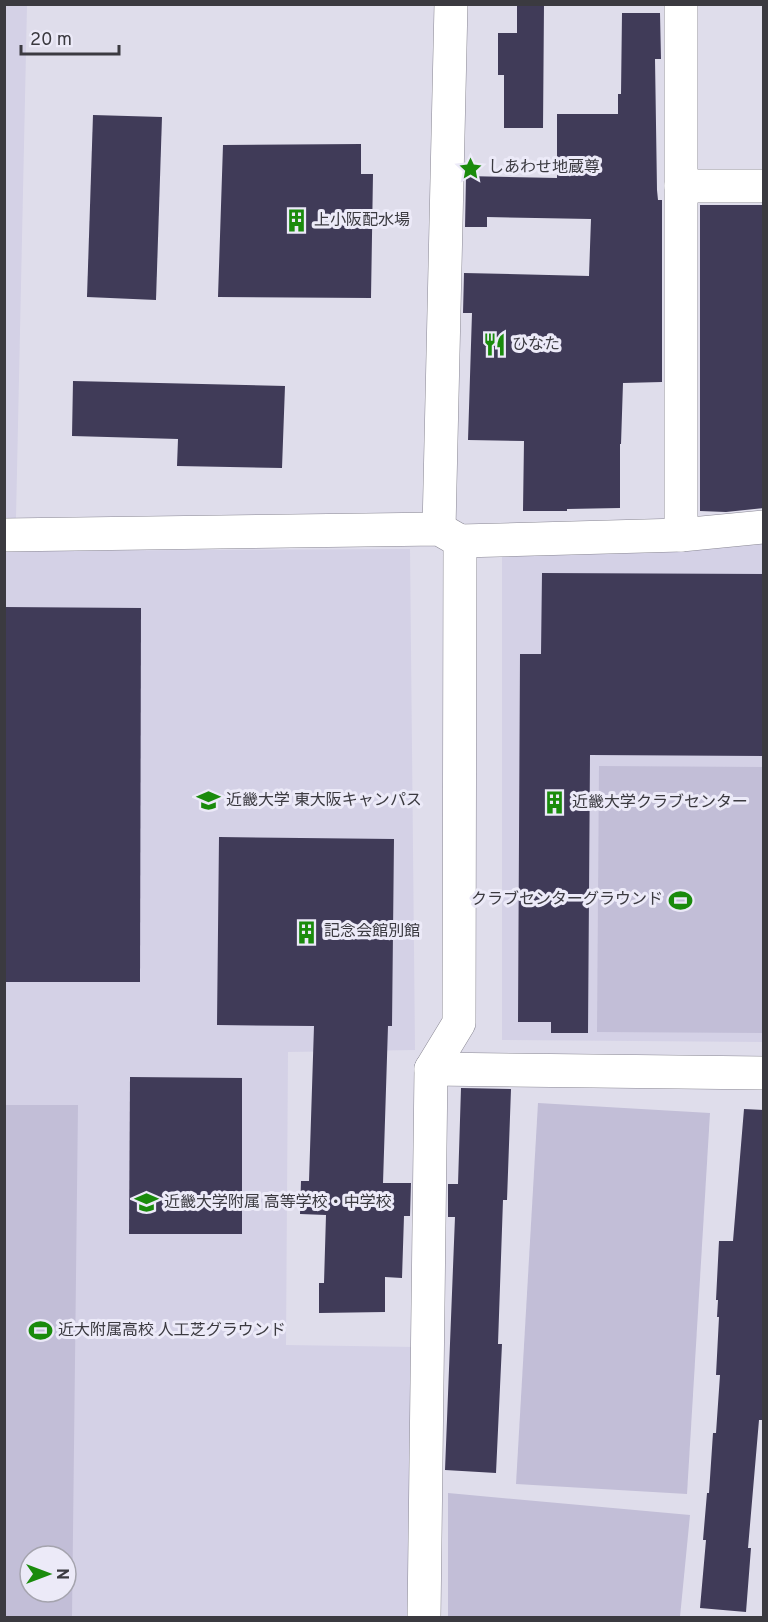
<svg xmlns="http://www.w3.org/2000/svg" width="768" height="1622" viewBox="0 0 768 1622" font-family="Overpass,'Noto Sans JP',sans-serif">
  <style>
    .built { fill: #d4d1e6; fill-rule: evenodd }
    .green { fill: #c2bed7; fill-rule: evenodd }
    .building { fill: #403b58 }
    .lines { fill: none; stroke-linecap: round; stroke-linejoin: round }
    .street-casing { stroke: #898793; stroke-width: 34 }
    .street { stroke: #fff; stroke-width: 33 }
    .labels { text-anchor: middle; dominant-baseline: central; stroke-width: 6; stroke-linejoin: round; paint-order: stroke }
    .poi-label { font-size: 16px; fill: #3b3a40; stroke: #eceaf8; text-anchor: start }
  </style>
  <rect width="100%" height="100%" fill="#dfddeb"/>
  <g class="built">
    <path d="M 4,5 L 27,5 L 16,518 L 5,518 Z"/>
    <path d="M 763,540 L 763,1042 L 502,1040 L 502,553 Z"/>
    <path d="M 410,549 L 415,1050 L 288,1052 L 286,1345 L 415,1347 L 414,1617 L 5,1617 L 4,551 ZM 30,1556 L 66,1556 L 66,1592 L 30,1592 Z"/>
  </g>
  <g class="green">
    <path d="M 599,766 L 763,767 L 763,1033 L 597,1032 Z"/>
    <path d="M 538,1103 L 710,1113 L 687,1494 L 516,1484 Z"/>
    <path d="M 5,1105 L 78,1105 L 72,1617 L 5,1617 ZM 30,1556 L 66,1556 L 66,1592 L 30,1592 Z"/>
    <path d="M 448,1493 L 690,1515 L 680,1617 L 448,1617 Z"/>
  </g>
  <g class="building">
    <path d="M 517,4 L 544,4 L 543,128 L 504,128 L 504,75 L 498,75 L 498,33 L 517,33 Z"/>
    <path d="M 622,13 L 660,13 L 661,59 L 655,59 L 657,190 L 658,200 L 662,200 L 662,382 L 623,383 L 621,444 L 620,444 L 620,508 L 567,509 L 567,511 L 523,511 L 524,441 L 468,440 L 472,313 L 463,313 L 464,273 L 589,276 L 591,219 L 487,217 L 487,227 L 465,227 L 466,176 L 557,178 L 557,114 L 618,114 L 618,94 L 621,94 Z"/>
    <path d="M 93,115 L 162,117 L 156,300 L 87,297 Z"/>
    <path d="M 361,144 L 361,174 L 373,174 L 371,298 L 218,297 L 223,145 Z"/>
    <path d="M 700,205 L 764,205 L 764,508 L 726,512 L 700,511 Z"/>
    <path d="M 73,381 L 285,386 L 282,468 L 177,466 L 178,439 L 72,436 Z"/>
    <path d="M 542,573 L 764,574 L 764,756 L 590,755 L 588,1033 L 551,1033 L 551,1022 L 518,1022 L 520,654 L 541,654 Z"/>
    <path d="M 4,607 L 141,608 L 140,982 L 4,982 Z"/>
    <path d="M 219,837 L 394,839 L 392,1026 L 388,1026 L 383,1183 L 411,1183 L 410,1216 L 404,1216 L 402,1278 L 385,1277 L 385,1312 L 319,1313 L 319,1283 L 324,1283 L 326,1215 L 300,1214 L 301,1181 L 309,1181 L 314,1026 L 217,1025 Z"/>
    <path d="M 130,1077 L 242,1078 L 242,1234 L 129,1234 Z"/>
    <path d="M 461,1088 L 511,1089 L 507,1200 L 503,1200 L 498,1344 L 502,1344 L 496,1473 L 445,1470 L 455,1217 L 448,1217 L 448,1184 L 458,1184 Z"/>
    <path d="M 744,1109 L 764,1110 L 764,1403 L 762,1420 L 759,1420 L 748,1548 L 751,1548 L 746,1612 L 700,1608 L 706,1540 L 703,1540 L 707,1493 L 709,1493 L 713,1433 L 716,1433 L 720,1375 L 716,1375 L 719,1317 L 717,1317 L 718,1300 L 716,1300 L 719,1241 L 733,1241 Z"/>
  </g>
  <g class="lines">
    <defs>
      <g id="street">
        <path d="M 681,186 L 764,186"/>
        <path d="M 439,529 L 451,4"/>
        <path d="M 4,535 L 439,529 L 460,541 L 459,1023 L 431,1069 L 424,1618"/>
        <path d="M 681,535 L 681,4"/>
        <path d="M 460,541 L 681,535 L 764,527"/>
        <path d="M 431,1069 L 764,1073"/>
      </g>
    </defs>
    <use href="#street" class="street-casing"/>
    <use href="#street" class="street"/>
  </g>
  <defs>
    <symbol id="sight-bare" viewBox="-9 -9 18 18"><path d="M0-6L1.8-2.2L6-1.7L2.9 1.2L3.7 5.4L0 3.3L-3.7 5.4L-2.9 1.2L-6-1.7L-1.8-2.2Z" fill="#1a8b0c" stroke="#eceaf8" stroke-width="2.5" paint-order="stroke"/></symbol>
    <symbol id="building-bare" viewBox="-9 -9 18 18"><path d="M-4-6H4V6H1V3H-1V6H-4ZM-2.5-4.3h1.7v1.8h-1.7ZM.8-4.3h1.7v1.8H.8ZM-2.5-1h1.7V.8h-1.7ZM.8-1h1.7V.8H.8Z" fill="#1a8b0c" stroke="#eceaf8" stroke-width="2.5" paint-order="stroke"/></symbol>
    <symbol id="restaurant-bare" viewBox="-9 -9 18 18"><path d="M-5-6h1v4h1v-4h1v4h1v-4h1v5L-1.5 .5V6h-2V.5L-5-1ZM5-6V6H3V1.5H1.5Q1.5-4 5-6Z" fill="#1a8b0c" stroke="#eceaf8" stroke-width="2.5" paint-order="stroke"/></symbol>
    <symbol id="university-bare" viewBox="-9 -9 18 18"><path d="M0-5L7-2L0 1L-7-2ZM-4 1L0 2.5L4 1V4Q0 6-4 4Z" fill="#1a8b0c" stroke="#eceaf8" stroke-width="2.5" paint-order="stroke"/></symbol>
    <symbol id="stadium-bare" viewBox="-9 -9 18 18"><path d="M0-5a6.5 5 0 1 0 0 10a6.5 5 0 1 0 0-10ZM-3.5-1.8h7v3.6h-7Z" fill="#1a8b0c" stroke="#eceaf8" stroke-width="2.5" paint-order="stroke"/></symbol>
    <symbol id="school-bare" viewBox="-9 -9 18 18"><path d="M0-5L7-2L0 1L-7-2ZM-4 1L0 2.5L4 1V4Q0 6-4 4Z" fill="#1a8b0c" stroke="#eceaf8" stroke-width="2.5" paint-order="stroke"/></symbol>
  </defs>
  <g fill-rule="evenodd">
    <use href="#sight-bare" x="454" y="152" width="33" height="33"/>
    <use href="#building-bare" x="280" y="204" width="33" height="33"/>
    <use href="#restaurant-bare" x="478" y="328" width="33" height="33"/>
    <use href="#university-bare" x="192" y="784" width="33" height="33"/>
    <use href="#building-bare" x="538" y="786" width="33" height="33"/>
    <use href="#stadium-bare" x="664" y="884" width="33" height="33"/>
    <use href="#building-bare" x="290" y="916" width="33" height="33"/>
    <use href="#school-bare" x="130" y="1186" width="33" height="33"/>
    <use href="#stadium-bare" x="24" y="1314" width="33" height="33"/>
  </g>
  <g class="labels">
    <g class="poi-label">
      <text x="488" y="168">しあわせ地蔵尊</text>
      <text x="314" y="221">上小阪配水場</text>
      <text x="512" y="345">ひなた</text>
      <text x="226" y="801">近畿大学 東大阪キャンパス</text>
      <text x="572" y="803">近畿大学クラブセンター</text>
      <text x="663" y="900" text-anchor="end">クラブセンターグラウンド</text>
      <text x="324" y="932">記念会館別館</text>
      <text x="164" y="1203">近畿大学附属 高等学校・中学校</text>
      <text x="58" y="1331">近大附属高校 人工芝グラウンド</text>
    </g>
  </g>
  <rect width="768" height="1622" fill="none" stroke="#3b3a40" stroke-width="12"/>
  <g transform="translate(48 1574) rotate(90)"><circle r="28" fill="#eceaf8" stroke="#a5a4ae" stroke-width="1.5"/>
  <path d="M0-4.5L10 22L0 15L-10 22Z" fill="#1a8b0c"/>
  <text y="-9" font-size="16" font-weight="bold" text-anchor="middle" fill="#3b3a40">N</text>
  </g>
  <path d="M21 45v9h98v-9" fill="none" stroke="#3b3a40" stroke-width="3"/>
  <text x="30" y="45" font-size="18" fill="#3b3a40" stroke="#eceaf8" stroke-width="4.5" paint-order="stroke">20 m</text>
</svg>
